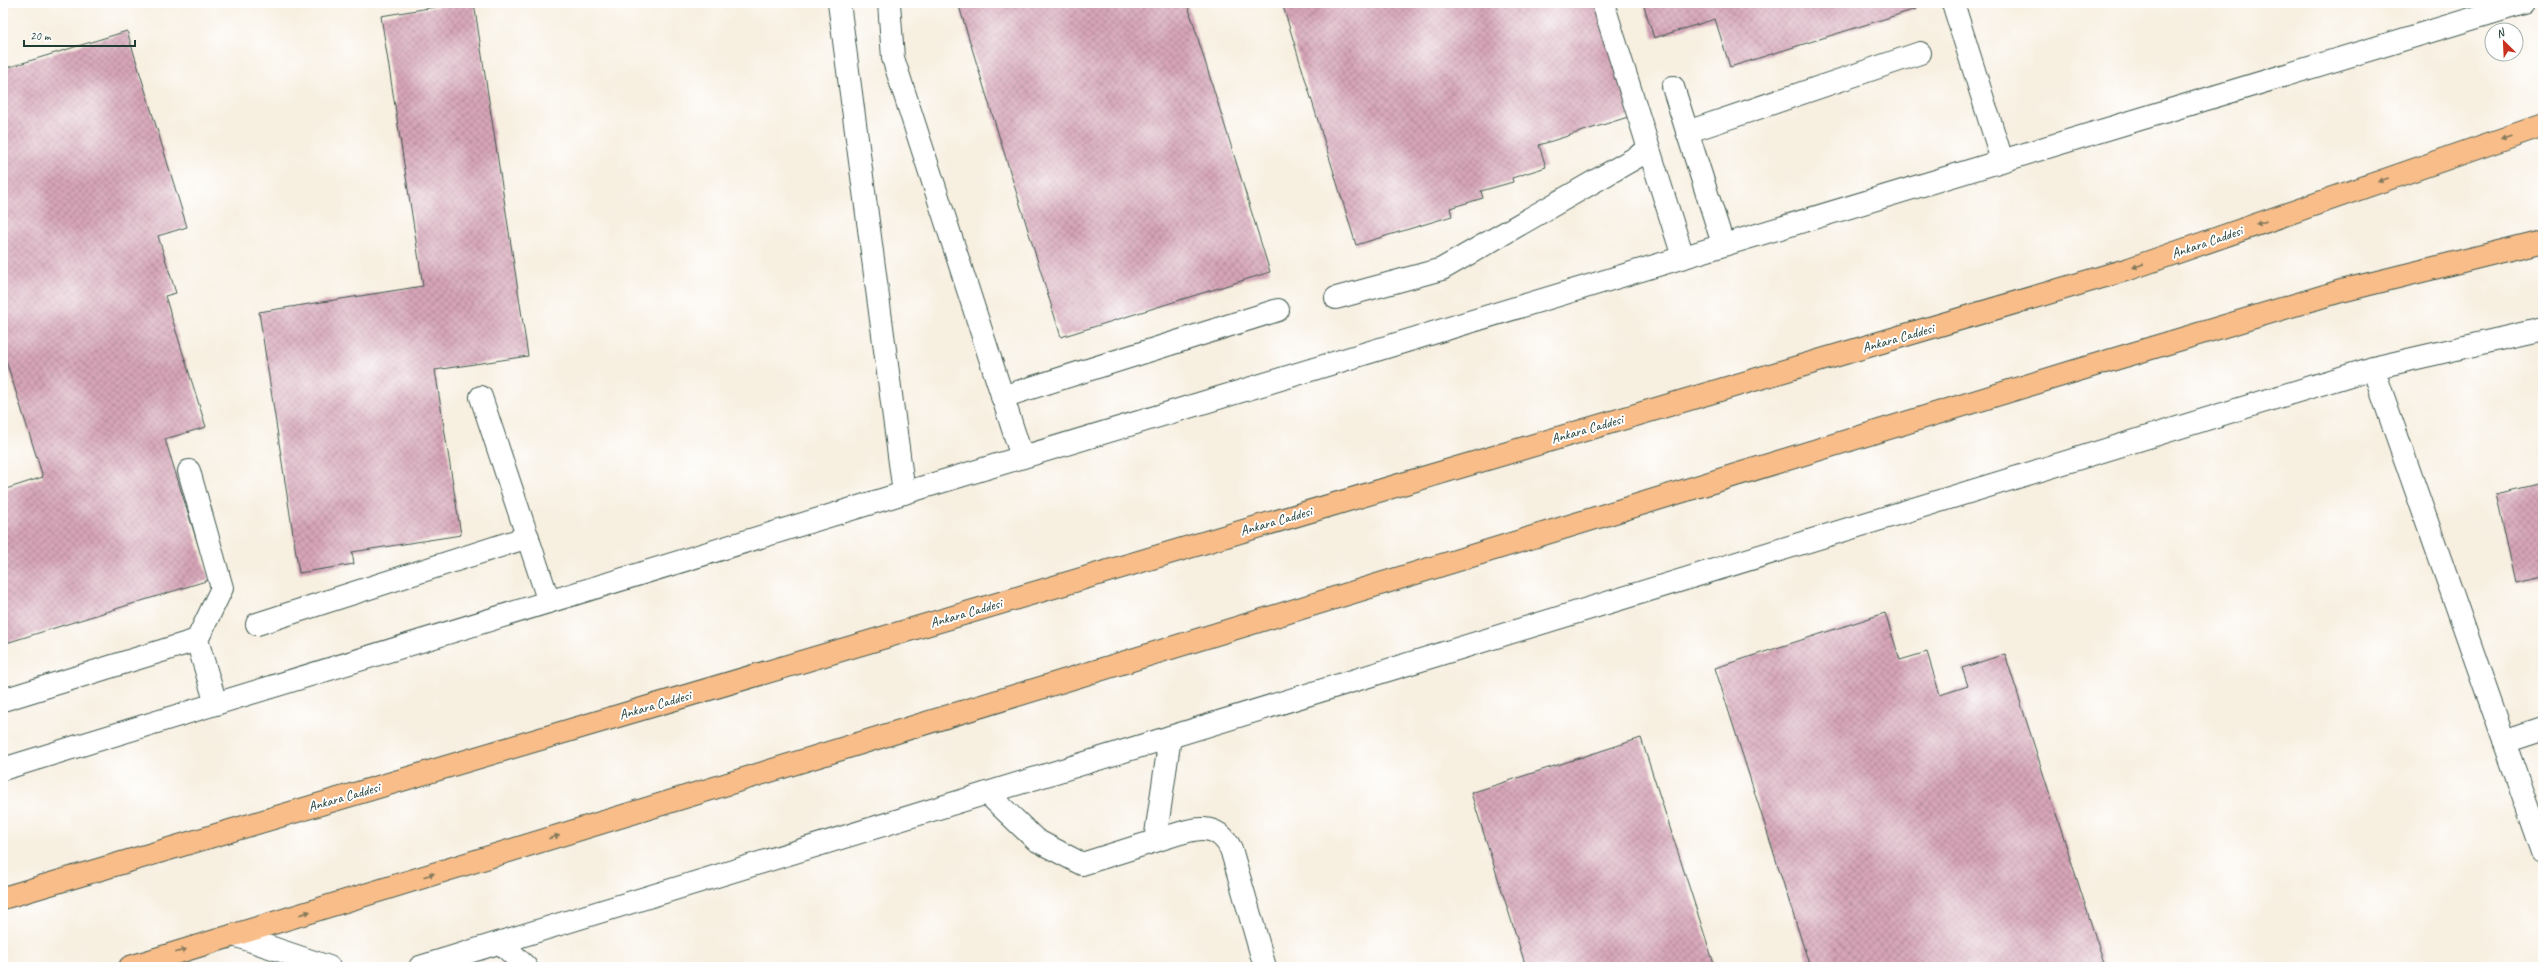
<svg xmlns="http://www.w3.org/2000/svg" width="2546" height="970" viewBox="0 0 2546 970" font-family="Caveat,sans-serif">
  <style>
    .building { fill: url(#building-cross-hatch) }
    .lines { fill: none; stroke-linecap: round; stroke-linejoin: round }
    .minor-casing { stroke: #3f584e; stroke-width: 24 }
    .highway-casing { stroke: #3f584e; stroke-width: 24 }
    .minor { stroke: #fff; stroke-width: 22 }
    .highway { stroke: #f8bd89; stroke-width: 22 }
    .oneway { fill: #81775a }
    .labels { text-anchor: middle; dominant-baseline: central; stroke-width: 4; stroke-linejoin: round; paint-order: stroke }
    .street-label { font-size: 14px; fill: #1f3d34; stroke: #fff }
  </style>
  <defs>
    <pattern id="building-cross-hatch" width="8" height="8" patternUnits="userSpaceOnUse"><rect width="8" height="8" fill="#d7a5b8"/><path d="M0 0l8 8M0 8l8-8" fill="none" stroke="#ae8896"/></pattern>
  </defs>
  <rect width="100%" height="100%" fill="#fff"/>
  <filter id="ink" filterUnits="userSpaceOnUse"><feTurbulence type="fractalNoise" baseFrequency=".025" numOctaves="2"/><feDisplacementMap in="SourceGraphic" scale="8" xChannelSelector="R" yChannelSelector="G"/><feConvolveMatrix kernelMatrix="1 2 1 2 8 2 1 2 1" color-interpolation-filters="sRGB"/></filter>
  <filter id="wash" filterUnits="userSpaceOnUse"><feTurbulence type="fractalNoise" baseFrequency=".012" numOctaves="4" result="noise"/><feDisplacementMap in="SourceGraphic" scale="16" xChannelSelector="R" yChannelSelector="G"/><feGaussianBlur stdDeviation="0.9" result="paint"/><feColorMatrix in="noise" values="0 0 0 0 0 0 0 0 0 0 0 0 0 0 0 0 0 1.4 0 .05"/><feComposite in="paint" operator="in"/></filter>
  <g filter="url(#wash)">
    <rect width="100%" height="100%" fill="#f7efe0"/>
    <g id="blocks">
      <g class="building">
        <path d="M 459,3 L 474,3 L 528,356 L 435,370 L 461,535 L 352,552 L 354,564 L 299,573 L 259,312 L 423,286 L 381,16 Z"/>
        <path d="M 958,3 L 1187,3 L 1270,272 L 1061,337 Z"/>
        <path d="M 1282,3 L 1596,3 L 1631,116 L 1539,145 L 1546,167 L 1512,178 L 1513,182 L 1481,191 L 1483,198 L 1450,208 L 1452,216 L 1356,245 Z"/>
        <path d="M 1643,3 L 1914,3 L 1916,9 L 1730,67 L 1715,19 L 1654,38 Z"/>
        <path d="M 127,31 L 187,227 L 158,236 L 176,293 L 165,296 L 206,427 L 165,439 L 209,580 L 3,644 L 3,490 L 43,477 L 3,351 L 3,69 Z"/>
        <path d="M 2543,483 L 2543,577 L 2516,583 L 2496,494 Z"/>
        <path d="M 1885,613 L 1900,660 L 1927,652 L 1940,695 L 1968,686 L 1962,668 L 2005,654 L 2105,967 L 1810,967 L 1715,668 Z"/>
        <path d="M 1641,738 L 1715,967 L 1526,967 L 1471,793 Z"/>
      </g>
    </g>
  </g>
  <g filter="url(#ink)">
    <use href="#blocks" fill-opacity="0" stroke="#3f584e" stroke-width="1"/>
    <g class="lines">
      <defs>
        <g id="minor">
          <path d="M 839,3 L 904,493"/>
          <path d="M 889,3 L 893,58 L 1022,457"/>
          <path d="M 1603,3 L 1683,257"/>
          <path d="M 1953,3 L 2002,160"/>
          <path d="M 1673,87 L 1723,244"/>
          <path d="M 1687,132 L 1920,53"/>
          <path d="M 1336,298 L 1442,269 L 1649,150"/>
          <path d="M 2373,368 L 2543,852"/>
          <path d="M 481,397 L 549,602"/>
          <path d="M 1002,397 L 1278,310"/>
          <path d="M 189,471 L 222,588 L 197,640 L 216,704"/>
          <path d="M 257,624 L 528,537"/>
          <path d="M 3,700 L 197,640"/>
          <path d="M 2504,741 L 2543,728"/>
          <path d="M 3,769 L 904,493 L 2524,3"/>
          <path d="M 987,793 L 1036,840 L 1082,864 L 1155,841 L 1170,737"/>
          <path d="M 1155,841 C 1184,833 1214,815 1231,849 L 1265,967"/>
          <path d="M 234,935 L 329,967"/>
          <path d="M 501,943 L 526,967"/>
          <path d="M 420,967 L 2373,368 L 2543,329"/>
        </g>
        <g id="highway">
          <path d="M 3,898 L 2129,269 L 2543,125"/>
          <path d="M 130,967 L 2075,371 L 2341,291 L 2543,241"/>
        </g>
      </defs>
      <use href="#minor" class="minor-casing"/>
      <use href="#highway" class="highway-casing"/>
      <use href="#minor" class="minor"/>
      <use href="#highway" class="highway"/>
    </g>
    <defs><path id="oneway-solid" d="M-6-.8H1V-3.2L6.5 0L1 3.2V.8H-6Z"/></defs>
    <g class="oneway">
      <use href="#oneway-solid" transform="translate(2506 137) rotate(161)"/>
      <use href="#oneway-solid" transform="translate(2383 180) rotate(161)"/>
      <use href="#oneway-solid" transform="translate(2261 223) rotate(161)"/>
      <use href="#oneway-solid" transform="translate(2138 266) rotate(161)"/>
      <use href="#oneway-solid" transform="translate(554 837) rotate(-17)"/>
      <use href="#oneway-solid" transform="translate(429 875) rotate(-17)"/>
      <use href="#oneway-solid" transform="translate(305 913) rotate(-17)"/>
      <use href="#oneway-solid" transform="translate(181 951) rotate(-17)"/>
    </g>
  </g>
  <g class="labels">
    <g class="street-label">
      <text transform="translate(2207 242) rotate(-19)">Ankara Caddesi</text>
      <text transform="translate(1898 338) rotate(-16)">Ankara Caddesi</text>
      <text transform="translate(1587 429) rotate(-16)">Ankara Caddesi</text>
      <text transform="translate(1276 521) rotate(-16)">Ankara Caddesi</text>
      <text transform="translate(966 613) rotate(-16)">Ankara Caddesi</text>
      <text transform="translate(655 705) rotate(-16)">Ankara Caddesi</text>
      <text transform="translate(344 797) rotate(-16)">Ankara Caddesi</text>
    </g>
  </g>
  <rect width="2546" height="970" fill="none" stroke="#fff" stroke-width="16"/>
  <g transform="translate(2504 42) rotate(336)"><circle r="19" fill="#ffffff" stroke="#a5b1ae"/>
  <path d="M0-3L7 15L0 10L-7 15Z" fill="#c8321e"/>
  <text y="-6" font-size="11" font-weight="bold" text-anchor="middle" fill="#1f3d34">N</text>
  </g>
  <path d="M24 40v6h111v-6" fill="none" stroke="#1f3d34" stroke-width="2"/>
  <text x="30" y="40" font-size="12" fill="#1f3d34" stroke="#ffffff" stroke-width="3" paint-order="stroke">20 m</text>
</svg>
